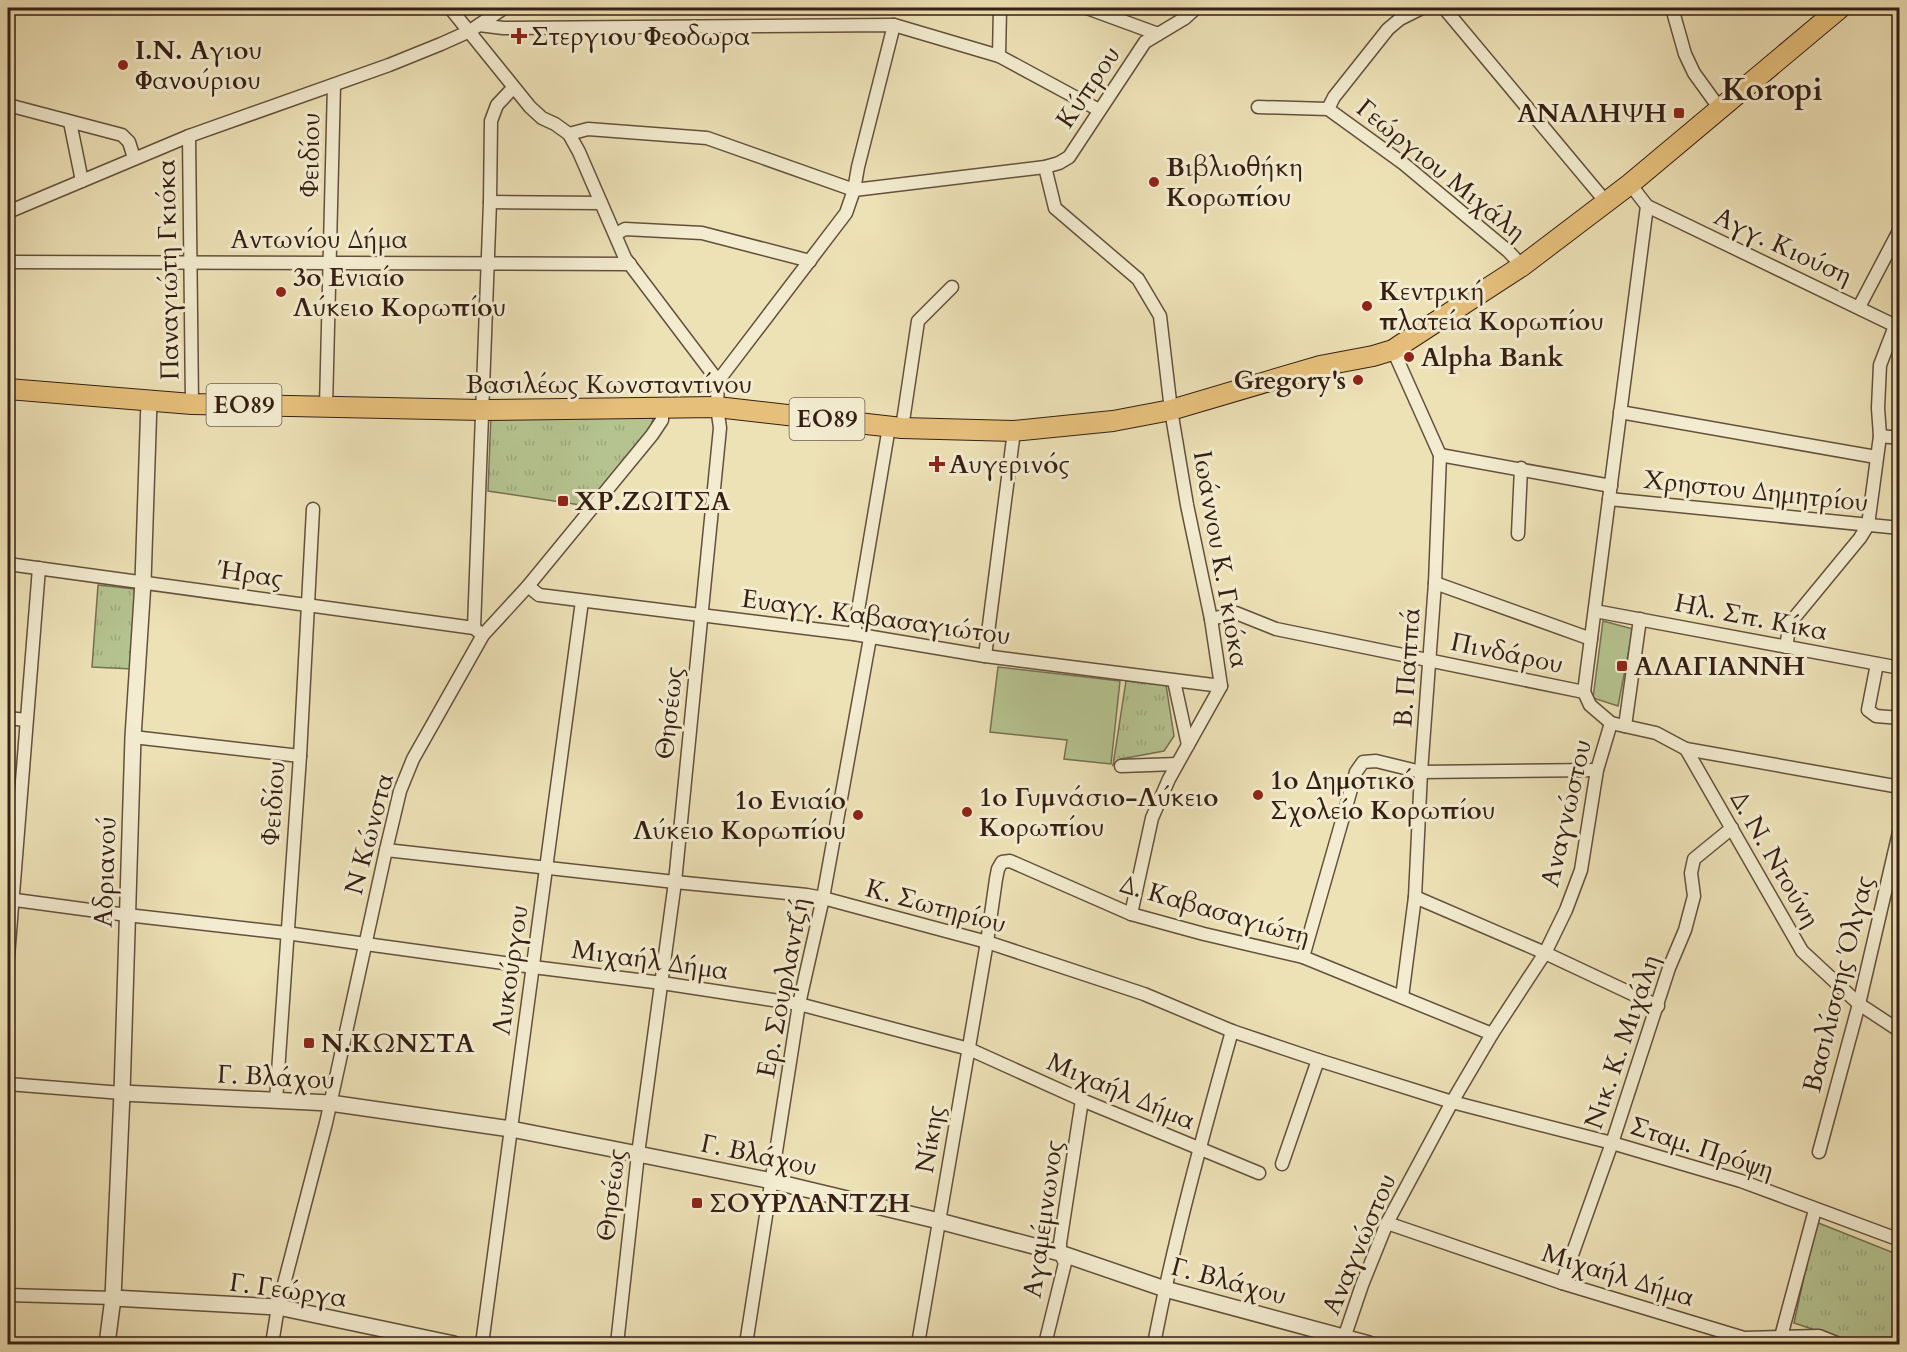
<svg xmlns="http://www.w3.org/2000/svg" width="1907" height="1352" viewBox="0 0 1907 1352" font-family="Cardo,serif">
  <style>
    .park { fill: url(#park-tufts); stroke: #757152; stroke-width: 1.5 }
    .garden { fill: #b5c390; stroke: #757152; stroke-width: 1.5 }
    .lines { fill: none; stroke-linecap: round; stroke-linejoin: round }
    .minor-casing { stroke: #63503c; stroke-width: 15 }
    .tertiary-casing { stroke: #63503c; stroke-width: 18 }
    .primary-casing { stroke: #351f14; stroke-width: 22 }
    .minor { stroke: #f3ecd0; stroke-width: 12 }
    .tertiary { stroke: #f3ecd0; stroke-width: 15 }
    .primary { stroke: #e6c07b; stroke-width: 20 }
    .poi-dot { fill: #8f2418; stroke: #f3ecd0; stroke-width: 2 }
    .labels { text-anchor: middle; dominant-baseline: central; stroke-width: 6; stroke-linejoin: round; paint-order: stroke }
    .shield { fill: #f3ecd0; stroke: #6e5c4c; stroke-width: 1.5 }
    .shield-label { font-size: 24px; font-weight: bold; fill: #351f14 }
    .poi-label { font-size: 26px; font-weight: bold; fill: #351f14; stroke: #f3ecd0; text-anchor: start }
    .street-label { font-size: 26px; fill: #351f14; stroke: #f3ecd0 }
    .district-label { font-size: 32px; font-weight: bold; fill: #351f14; stroke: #f3ecd0 }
  </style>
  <defs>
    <pattern id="park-tufts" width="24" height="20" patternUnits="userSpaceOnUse" patternTransform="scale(1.5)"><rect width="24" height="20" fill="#b5c390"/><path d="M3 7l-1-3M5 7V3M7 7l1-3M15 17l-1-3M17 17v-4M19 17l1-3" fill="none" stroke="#9ca77b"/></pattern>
  </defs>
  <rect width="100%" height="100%" fill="#ede1b6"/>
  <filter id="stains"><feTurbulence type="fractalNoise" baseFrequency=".00333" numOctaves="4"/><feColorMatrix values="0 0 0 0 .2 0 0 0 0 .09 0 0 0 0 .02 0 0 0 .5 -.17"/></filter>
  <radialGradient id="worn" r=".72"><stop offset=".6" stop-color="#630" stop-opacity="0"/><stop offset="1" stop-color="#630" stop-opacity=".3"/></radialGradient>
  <g class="park">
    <path d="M 645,412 L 653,419 L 650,429 L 587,506 L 488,491 L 491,415 Z"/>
    <path d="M 98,585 L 135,589 L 132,669 L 92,667 Z"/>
    <path d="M 1126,681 L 1166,685 L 1174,736 L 1164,751 L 1121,759 L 1113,765 Z"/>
    <path d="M 1816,1222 L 1899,1255 L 1898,1344 L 1857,1344 L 1794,1323 Z"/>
  </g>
  <g class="garden">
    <path d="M 1603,621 L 1633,629 L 1618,706 L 1593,698 Z"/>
    <path d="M 998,667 L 1120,681 L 1111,764 L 1064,759 L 1067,740 L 990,732 Z"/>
  </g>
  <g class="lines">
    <defs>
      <g id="minor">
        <path d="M 450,8 L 530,107 L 542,118 L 555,124 L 569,134 L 579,152 L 625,258 L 718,381"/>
        <path d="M 1087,8 L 1158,34"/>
        <path d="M 1444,8 L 1606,202"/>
        <path d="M 1672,8 L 1685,54 L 1694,73 L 1720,109"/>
        <path d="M 479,25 L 503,28 L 894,25 L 999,56 L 1099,110"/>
        <path d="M 999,56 L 1000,8"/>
        <path d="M 8,105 L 122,135 L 129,142 L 134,158"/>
        <path d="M 1258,107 L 1328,109 L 1404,164 L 1508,251 L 1522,266"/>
        <path d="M 1328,109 L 1334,97 L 1388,29 L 1400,19 L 1422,8"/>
        <path d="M 70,122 L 82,181"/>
        <path d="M 569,134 L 588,129 L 707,138 L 854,190 L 1045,167 L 1059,163 L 1069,157 L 1145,42 L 1185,18 L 1196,8"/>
        <path d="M 189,136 L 192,404"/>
        <path d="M 1045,167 L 1055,208 L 1138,279 L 1160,316 L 1171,410 L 1187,505 L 1211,619 L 1221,686 L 1169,779 L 1152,818 L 1131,914"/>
        <path d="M 490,202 L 601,203"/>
        <path d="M 1647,206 L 1900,328"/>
        <path d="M 8,212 L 189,136 L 389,65 L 441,44 L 470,31 L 504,8"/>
        <path d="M 616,234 L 625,229 L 702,233 L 810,261"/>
        <path d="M 8,262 L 630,264"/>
        <path d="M 1859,307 L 1900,229"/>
        <path d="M 1393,350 L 1440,455 L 1435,583 L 1421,772 L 1415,897 L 1402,997"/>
        <path d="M 326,407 L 334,85"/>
        <path d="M 1620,412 L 1876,457"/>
        <path d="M 902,428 L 918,321 L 952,287"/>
        <path d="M 1880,436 L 1900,438"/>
        <path d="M 1440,455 L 1611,486"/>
        <path d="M 1609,499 L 1900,528"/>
        <path d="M 1518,534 L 1521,468"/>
        <path d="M 8,564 L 474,628 L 480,633"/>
        <path d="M 1435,583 L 1591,639"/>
        <path d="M 528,586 L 539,595 L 854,634 L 985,656 L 1221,686"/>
        <path d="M 1595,611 L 1900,668"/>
        <path d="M 1211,619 L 1236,613 L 1276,629 L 1584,692"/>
        <path d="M 474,628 L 490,202 L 491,121 L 497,105 L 513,88"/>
        <path d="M 854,634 L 889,427"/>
        <path d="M 1786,647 L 1790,623 L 1860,538 L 1868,525 L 1880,436 L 1878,408 L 1880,365 L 1895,326"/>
        <path d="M 985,656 L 1014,431"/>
        <path d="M 1877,664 L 1868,710 L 1876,716 L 1900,718"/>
        <path d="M 1174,681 L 1188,745"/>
        <path d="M 8,718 L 26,720"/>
        <path d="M 1611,723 L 1590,705 L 1584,692 L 1647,206 L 1630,184"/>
        <path d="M 1611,723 L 1656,733 L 1686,749 L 1802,951 L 1859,1004 L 1900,1031"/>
        <path d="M 1625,726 L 1640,619"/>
        <path d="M 133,737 L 300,756"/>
        <path d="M 1686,749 L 1900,787"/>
        <path d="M 1121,766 L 1177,764"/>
        <path d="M 386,850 L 675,882 L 807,895 L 823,898 L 987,942 L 1144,994 L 1232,1031 L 1318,1060 L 1452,1102 L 1612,1143 L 1741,1181 L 1900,1240"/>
        <path d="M 1415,897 L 1545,953 L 1658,1006"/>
        <path d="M 8,899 L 127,915 L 286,933 L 533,967 L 662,983 L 799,1004 L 969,1049 L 1082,1100 L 1259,1173"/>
        <path d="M 8,957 L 39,568"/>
        <path d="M 1303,957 L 1356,772 L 1363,762 L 1376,761 L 1421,772 L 1597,770"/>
        <path d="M 8,1084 L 122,1093"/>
        <path d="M 276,1101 L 300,756 L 313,509"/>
        <path d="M 1819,1152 L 1859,1004 L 1900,828"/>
        <path d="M 1282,1164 L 1318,1060"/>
        <path d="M 1387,1223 L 1562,1283 L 1744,1338 L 1819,1336 L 1839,1344"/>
        <path d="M 1562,1283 L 1612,1143 L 1669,968 L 1685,930 L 1694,896 L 1691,873 L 1694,859 L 1732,828"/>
        <path d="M 8,1295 L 113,1298"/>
        <path d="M 272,1344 L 278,1307 L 326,1123 L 386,850 L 400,791 L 413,759 L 483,635 L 528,586 L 652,435 L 662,420 L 662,406"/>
        <path d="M 482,1344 L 582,601"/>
        <path d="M 617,1344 L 638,1154 L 675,882 L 720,428 L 717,407 L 718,381 L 846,213 L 854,190 L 858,167 L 894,25"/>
        <path d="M 746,1344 L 799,1004 L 823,898 L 870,638"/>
        <path d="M 918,1344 L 987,942 L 996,879 L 998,869 L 1002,862 L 1010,861 L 1131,914 L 1204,934 L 1303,957 L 1492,1034"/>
        <path d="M 1045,1344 L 1065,1263 L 1060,1253 L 1060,1243 L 1082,1100"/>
        <path d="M 1154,1344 C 1174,1239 1203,1135 1232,1031"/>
        <path d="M 1342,1344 L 1362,1285 L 1387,1223 L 1452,1102 L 1492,1034 L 1545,953 L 1566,910 L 1581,870 L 1597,770 L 1611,723"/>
        <path d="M 1779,1344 L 1815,1210"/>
        <path d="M 1898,1344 L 1900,1336"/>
      </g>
      <g id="tertiary">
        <path d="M 122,1093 L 330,1103 L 511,1129 L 638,1154 L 772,1181 L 939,1221 L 1060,1253 L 1165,1289 L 1369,1344"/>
        <path d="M 113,1298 L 278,1307 L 454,1344"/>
        <path d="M 107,1344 L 113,1298 L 122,1093 L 133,737 L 143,582 L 149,401"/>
      </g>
      <path id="primary" d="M 8,389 L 192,404 L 482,410 L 717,407 L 902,428 L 1014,431 L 1113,421 L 1171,410 L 1320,366 L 1373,356 L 1393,350 L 1405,342 L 1522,266 L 1630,184 L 1840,8"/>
    </defs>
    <use href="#minor" class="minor-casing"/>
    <use href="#tertiary" class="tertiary-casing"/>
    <use href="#primary" class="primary-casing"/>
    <use href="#minor" class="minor"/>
    <use href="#tertiary" class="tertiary"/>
    <use href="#primary" class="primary"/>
  </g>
  <g class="poi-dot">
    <path d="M516 27h6v6h6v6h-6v6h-6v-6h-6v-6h6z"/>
    <circle cx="123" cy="65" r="6"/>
    <rect x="1673" y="107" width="12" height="12" rx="3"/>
    <circle cx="1154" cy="182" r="6"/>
    <circle cx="281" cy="292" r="6"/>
    <circle cx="1367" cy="306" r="6"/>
    <circle cx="1409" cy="357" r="6"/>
    <circle cx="1358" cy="380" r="6"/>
    <path d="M934 455h6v6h6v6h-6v6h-6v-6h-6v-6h6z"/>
    <rect x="557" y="495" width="12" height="12" rx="3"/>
    <rect x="1616" y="660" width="12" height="12" rx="3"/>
    <circle cx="1258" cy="795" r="6"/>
    <circle cx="967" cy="812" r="6"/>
    <circle cx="858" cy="815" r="6"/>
    <rect x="303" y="1037" width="12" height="12" rx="3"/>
    <rect x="691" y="1197" width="12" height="12" rx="3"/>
  </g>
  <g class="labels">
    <g class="shield">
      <rect x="206.5" y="384" width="75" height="42" rx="4.5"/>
      <rect x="789.5" y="398" width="75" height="42" rx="4.5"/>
    </g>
    <g class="shield-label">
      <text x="244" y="405">ΕΟ89</text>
      <text x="827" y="419">ΕΟ89</text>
    </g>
    <g class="poi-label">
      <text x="531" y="36">Στεργιου Φεοδωρα</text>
      <text x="135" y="50">Ι.Ν. Αγιου<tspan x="135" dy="30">Φανούριου</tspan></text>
      <text x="1667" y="113" text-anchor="end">ΑΝΑΛΗΨΗ</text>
      <text x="1166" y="167">Βιβλιοθήκη<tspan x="1166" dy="30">Κορωπίου</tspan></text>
      <text x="293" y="277">3ο Ενιαίο<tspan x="293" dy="30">Λύκειο Κορωπίου</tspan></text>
      <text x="1379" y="291">Κεντρική<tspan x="1379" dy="30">πλατεία Κορωπίου</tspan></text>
      <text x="1421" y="357">Alpha Bank</text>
      <text x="1346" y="380" text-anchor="end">Gregory's</text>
      <text x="949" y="464">Αυγερινός</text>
      <text x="575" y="501">ΧΡ.ΖΩΙΤΣΑ</text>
      <text x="1634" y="666">ΑΛΑΓΙΑΝΝΗ</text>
      <text x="1270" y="780">1ο Δημοτικό<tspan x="1270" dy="30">Σχολείο Κορωπίου</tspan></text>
      <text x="979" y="797">1ο Γυμνάσιο-Λύκειο<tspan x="979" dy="30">Κορωπίου</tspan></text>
      <text x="846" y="800" text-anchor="end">1ο Ενιαίο<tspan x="846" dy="30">Λύκειο Κορωπίου</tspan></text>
      <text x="321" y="1043">Ν.ΚΩΝΣΤΑ</text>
      <text x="709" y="1203">ΣΟΥΡΛΑΝΤΖΗ</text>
    </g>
    <g class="street-label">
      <text transform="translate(1088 87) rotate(-56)">Κύπρου</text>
      <text transform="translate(310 155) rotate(-89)">Φειδίου</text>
      <text transform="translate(1441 170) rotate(39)">Γεώργιου Μιχάλη</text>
      <text x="319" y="239">Αντωνίου Δήμα</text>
      <text transform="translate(1783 246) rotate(25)">Αγγ. Κιούση</text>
      <text transform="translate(168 270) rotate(-91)">Παναγιώτη Γκιόκα</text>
      <text x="609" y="384">Βασιλέως Κωνσταντίνου</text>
      <text transform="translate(1756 491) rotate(6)">Χρηστου Δημητρίου</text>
      <text transform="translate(1221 559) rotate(80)">Ιωάννου Κ. Γκιόκα</text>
      <text transform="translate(250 574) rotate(8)">Ήρας</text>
      <text transform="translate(876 617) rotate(8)">Ευαγγ. Καβασαγιώτου</text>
      <text transform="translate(1751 617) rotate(11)">Ηλ. Σπ. Κίκα</text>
      <text transform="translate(1507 653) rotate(12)">Πινδάρου</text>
      <text transform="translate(1407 667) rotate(-86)">Β. Παππά</text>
      <text transform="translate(669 713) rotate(-84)">Θησέως</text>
      <text transform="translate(273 803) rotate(-86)">Φειδίου</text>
      <text transform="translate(1566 813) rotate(-77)">Αναγνώστου</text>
      <text transform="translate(369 834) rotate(-75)">Ν Κώνστα</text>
      <text transform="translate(1775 859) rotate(60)">Δ. Ν. Ντούνη</text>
      <text transform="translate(105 872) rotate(-88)">Αδριανού</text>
      <text transform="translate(936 906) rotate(15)">Κ. Σωτηρίου</text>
      <text transform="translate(1215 910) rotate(16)">Δ. Καβασαγιώτη</text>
      <text transform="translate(650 960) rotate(8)">Μιχαήλ Δήμα</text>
      <text transform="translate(510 970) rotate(-82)">Λυκούργου</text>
      <text transform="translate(1838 984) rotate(-76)">Βασιλίσσης Όλγας</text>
      <text transform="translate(783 987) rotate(-79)">Ερ. Σουρλαντζή</text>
      <text transform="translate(1622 1042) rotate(-71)">Νικ. Κ. Μιχάλη</text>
      <text transform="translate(276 1077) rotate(3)">Γ. Βλάχου</text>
      <text transform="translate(1121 1091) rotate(23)">Μιχαήλ Δήμα</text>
      <text transform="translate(930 1139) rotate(-80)">Νίκης</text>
      <text transform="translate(1702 1148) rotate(18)">Σταμ. Πρόψη</text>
      <text transform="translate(759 1155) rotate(12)">Γ. Βλάχου</text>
      <text transform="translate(611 1195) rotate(-83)">Θησέως</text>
      <text transform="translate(1043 1219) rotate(-82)">Αγαμέμνωνος</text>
      <text transform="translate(1359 1244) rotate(-67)">Αναγνώστου</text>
      <text transform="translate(1618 1275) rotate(17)">Μιχαήλ Δήμα</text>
      <text transform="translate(1229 1281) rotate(15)">Γ. Βλάχου</text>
      <text transform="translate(288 1290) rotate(8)">Γ. Γεώργα</text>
    </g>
    <g class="district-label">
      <text x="1772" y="90">Koropi</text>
    </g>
  </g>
  <rect width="1907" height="1352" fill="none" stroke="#ede1b6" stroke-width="30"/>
  <rect x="9" y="9" width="1889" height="1334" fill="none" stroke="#351f14" stroke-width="3"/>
  <rect x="15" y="15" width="1877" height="1322" fill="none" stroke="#351f14" stroke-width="1.5"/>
  <rect width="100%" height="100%" filter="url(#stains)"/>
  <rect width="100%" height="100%" fill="url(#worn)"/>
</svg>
